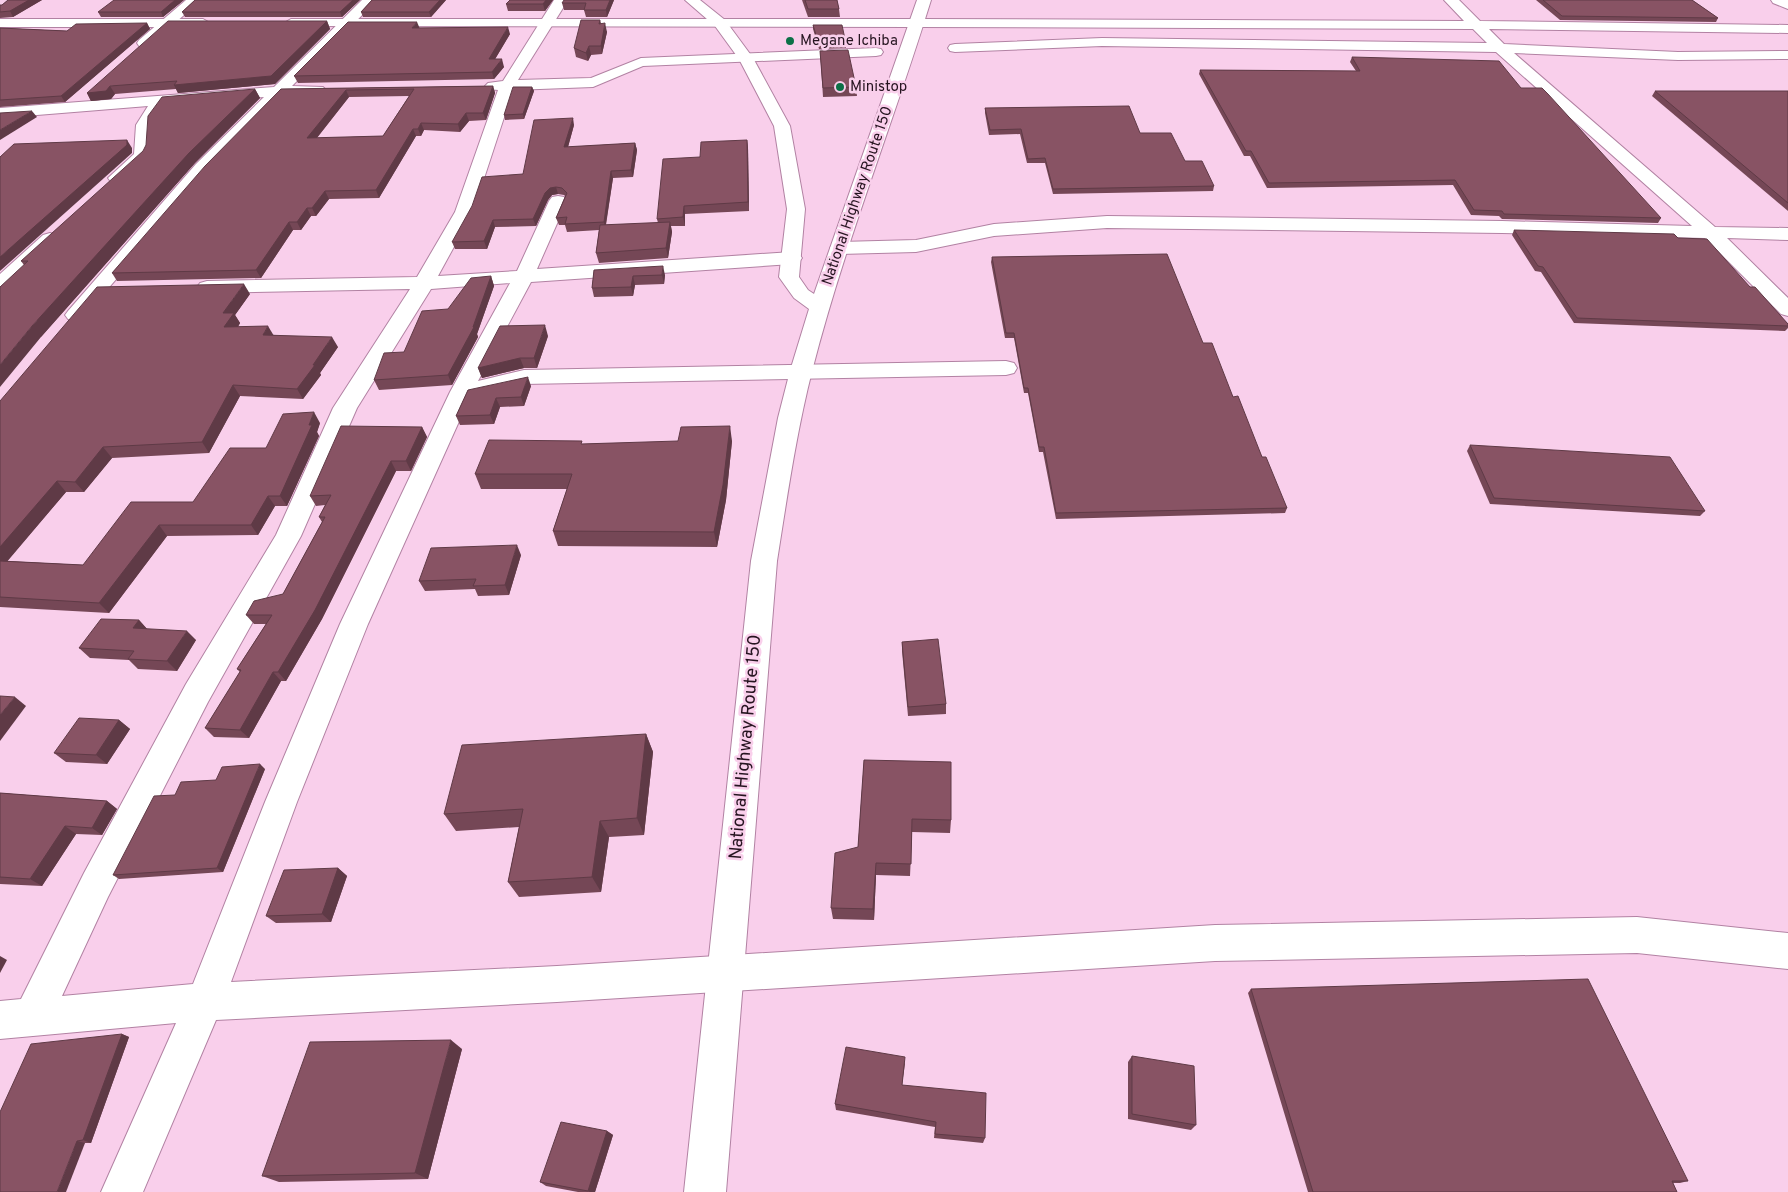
<svg xmlns="http://www.w3.org/2000/svg" width="1788" height="1192" viewBox="0 0 1788 1192" font-family="Overpass,sans-serif">
  <style>
    .lines { fill: none; stroke-linecap: round; stroke-linejoin: round }
    .minor-casing { stroke: #b282a3; stroke-width: 2 }
    .tertiary-casing { stroke: #b282a3; stroke-width: 2 }
    .trunk-casing { stroke: #b282a3; stroke-width: 2 }
    .minor { fill: #fff; fill-rule: evenodd }
    .tertiary { fill: #fff; fill-rule: evenodd }
    .trunk { fill: #fff; fill-rule: evenodd }
    .wall { fill: #754756; fill-rule: evenodd }
    .shaded-wall { fill: #5f3a46 }
    .building { fill: #885364; stroke: #5f3a46; fill-rule: evenodd }
    .poi-dot { fill: #0c7047; stroke: #f9cfeb; stroke-width: 2 }
    .labels { text-anchor: middle; dominant-baseline: central; stroke-width: 5; stroke-linejoin: round; paint-order: stroke }
    .far-poi-label { font-size: 15px; fill: #261420; stroke: #f9cfeb; text-anchor: start }
    .far-street-label { font-size: 15px; fill: #261420; stroke: #f9cfeb }
    .street-label { font-size: 18px; fill: #261420; stroke: #f9cfeb }
  </style>
  <rect width="100%" height="100%" fill="#f9cfeb"/>
  <g class="lines">
    <defs>
      <g id="minor">
        <path d="M 186,0 L 201,0 L 149,46 L 139,46 L 137,43 L 139,40 Z"/>
        <path d="M 362,0 L 377,0 L 292,86 L 323,87 L 326,90 L 323,93 L 283,96 L 208,172 L 82,319 L 75,321 L 68,319 L 65,315 L 68,311 L 196,164 L 264,97 L 164,104 L 152,125 L 150,155 L 123,182 L 117,183 L 111,182 L 108,178 L 134,154 L 136,125 L 148,106 L 0,118 L 0,108 L 274,87 Z"/>
        <path d="M 554,0 L 568,0 L 518,80 L 591,78 L 641,58 L 876,48 L 881,49 L 883,52 L 881,55 L 876,56 L 643,66 L 593,87 L 513,90 L 473,212 L 438,276 L 517,271 L 549,201 L 552,197 L 558,196 L 564,197 L 567,201 L 537,269 L 792,252 L 799,254 L 802,258 L 799,262 L 792,264 L 531,282 L 478,381 L 524,370 L 1006,361 L 1014,363 L 1017,368 L 1014,373 L 1006,375 L 524,384 L 470,397 L 368,624 L 297,802 L 231,982 L 557,966 L 1215,925 L 1637,917 L 1788,933 L 1788,969 L 1637,953 L 1215,961 L 557,1002 L 216,1020 L 143,1192 L 101,1192 L 176,1023 L 0,1039 L 0,1001 L 21,999 L 84,873 L 186,684 L 276,535 L 333,408 L 410,289 L 207,293 L 200,291 L 197,287 L 200,283 L 207,281 L 417,277 L 455,212 L 498,90 L 488,89 L 485,86 L 488,83 L 503,81 ZM 510,283 L 450,392 L 340,624 L 265,802 L 193,984 L 62,996 L 108,897 L 208,702 L 301,536 L 357,408 L 431,289 Z"/>
        <path d="M 1444,0 L 1459,0 L 1480,21 L 1788,25 L 1788,33 L 1489,29 L 1504,44 L 1678,52 L 1788,51 L 1788,59 L 1678,60 L 1514,53 L 1715,227 L 1788,228 L 1788,240 L 1727,238 L 1788,298 L 1788,316 L 1781,314 L 1705,238 L 1502,233 L 1107,228 L 994,236 L 916,252 L 840,254 L 833,252 L 830,248 L 833,244 L 840,242 L 916,240 L 994,224 L 1107,216 L 1502,221 L 1692,226 L 1496,52 L 1102,46 L 955,52 L 950,51 L 948,48 L 950,45 L 955,44 L 1102,38 L 1487,43 L 1473,29 L 917,27 L 910,23 L 917,19 L 1464,21 Z"/>
        <path d="M 1771,0 L 1788,0 L 1788,9 L 1773,3 Z"/>
        <path d="M 50,233 L 57,235 L 59,239 L 57,243 L 7,289 L 0,291 L 0,274 L 43,235 Z"/>
      </g>
      <g id="tertiary">
        <path d="M 0,19 L 203,19 L 210,23 L 203,27 L 0,27 Z"/>
        <path d="M 291,19 L 917,19 L 924,23 L 917,27 L 286,26 L 284,23 Z"/>
      </g>
      <path id="trunk" d="M 685,0 L 700,0 L 725,20 L 753,58 L 790,126 L 805,209 L 799,277 L 808,290 L 814,294 L 917,0 L 931,0 C 893,124 844,245 812,371 C 796,434 787,498 777,561 L 726,1192 L 684,1192 L 751,561 L 778,418 L 790,371 L 809,309 L 794,298 L 779,277 L 787,209 L 774,126 L 739,59 L 715,26 Z"/>
    </defs>
    <use href="#minor" class="minor-casing"/>
    <use href="#tertiary" class="tertiary-casing"/>
    <use href="#trunk" class="trunk-casing"/>
    <use href="#minor" class="minor"/>
    <use href="#tertiary" class="tertiary"/>
    <use href="#trunk" class="trunk"/>
  </g>
  <g class="wall">
    <path d="M 8,0 L 42,0 L 13,17 L 0,18 L 0,5 L 2,5 Z"/>
    <path d="M 184,0 L 163,17 L 101,17 L 98,12 Z"/>
    <path d="M 195,0 L 360,0 L 342,17 L 185,17 L 182,12 Z"/>
    <path d="M 372,0 L 446,0 L 431,17 L 363,17 L 361,12 Z"/>
    <path d="M 553,0 L 545,11 L 508,11 L 506,4 Z"/>
    <path d="M 614,0 L 607,17 L 586,17 L 584,10 L 564,10 L 562,3 Z"/>
    <path d="M 802,0 L 837,0 L 839,9 L 840,17 L 808,17 Z"/>
    <path d="M 1536,0 L 1692,0 L 1718,18 L 1716,22 L 1560,20 Z"/>
    <path d="M 600,20 L 601,23 L 607,32 L 602,54 L 591,55 L 588,61 L 576,57 L 574,48 Z"/>
    <path d="M 327,21 L 330,29 L 275,84 L 178,93 L 176,89 L 115,94 L 111,99 L 91,101 L 87,93 Z"/>
    <path d="M 147,23 L 150,29 L 65,102 L 0,107 L 0,28 L 67,31 Z"/>
    <path d="M 813,25 L 846,44 L 846,48 L 819,49 L 813,29 Z"/>
    <path d="M 419,28 L 510,34 L 495,59 L 504,67 L 494,79 L 298,83 L 294,76 Z"/>
    <path d="M 820,51 L 856,87 L 857,96 L 823,97 Z"/>
    <path d="M 1352,57 L 1521,88 L 1661,218 L 1658,223 L 1502,219 L 1499,216 L 1471,215 L 1453,185 L 1267,188 L 1250,156 L 1244,156 L 1199,74 L 1200,70 L 1356,71 L 1350,62 Z"/>
    <path d="M 493,86 L 495,93 L 486,120 L 469,121 L 460,132 L 424,130 L 421,136 L 416,136 L 379,198 L 329,199 L 316,216 L 311,216 L 301,230 L 293,230 L 261,278 L 117,281 L 112,273 L 281,89 ZM 409,96 L 383,136 L 317,138 L 349,97 Z"/>
    <path d="M 532,87 L 534,91 L 524,119 L 505,120 L 504,115 Z"/>
    <path d="M 255,89 L 260,98 L 195,163 L 41,337 L 24,265 L 21,261 Z"/>
    <path d="M 1655,91 L 1788,91 L 1788,211 L 1652,96 Z"/>
    <path d="M 985,108 L 1140,133 L 1185,161 L 1214,186 L 1213,191 L 1053,194 L 1045,163 L 1027,163 L 1020,134 L 989,135 L 985,113 Z"/>
    <path d="M 574,125 L 568,147 L 635,143 L 637,150 L 633,177 L 613,178 L 606,225 L 658,223 L 657,219 L 700,157 L 747,140 L 748,148 L 749,211 L 685,214 L 685,226 L 671,226 L 672,232 L 668,258 L 599,263 L 596,253 L 599,230 L 567,232 L 565,225 L 559,225 L 556,218 L 565,196 L 564,195 L 558,194 L 552,195 L 548,200 L 536,226 L 495,227 L 487,249 L 455,249 L 452,242 Z"/>
    <path d="M 1514,230 L 1750,287 L 1788,324 L 1788,328 L 1785,331 L 1574,323 L 1541,272 L 1535,271 L 1512,235 Z"/>
    <path d="M 992,257 L 1203,343 L 1233,397 L 1262,457 L 1287,508 L 1285,513 L 1056,519 L 1043,452 L 1039,452 L 1028,393 L 1024,393 L 1014,338 L 1005,338 L 991,262 Z"/>
    <path d="M 594,270 L 665,275 L 664,284 L 635,285 L 633,296 L 594,297 L 592,288 Z"/>
    <path d="M 491,276 L 494,286 L 477,334 L 478,337 L 452,385 L 379,390 L 374,380 L 404,352 L 448,309 Z"/>
    <path d="M 250,294 L 235,315 L 240,323 L 238,327 L 274,335 L 338,347 L 320,373 L 321,375 L 303,399 L 240,396 L 209,453 L 112,458 L 84,492 L 66,492 L 7,561 L 83,565 L 193,502 L 266,448 L 320,423 L 317,432 L 319,436 L 287,506 L 275,506 L 258,535 L 167,536 L 109,613 L 0,607 L 0,401 Z"/>
    <path d="M 548,336 L 537,368 L 524,368 L 482,378 L 478,368 Z"/>
    <path d="M 531,386 L 524,406 L 500,407 L 494,424 L 460,425 L 456,416 L 468,390 Z"/>
    <path d="M 422,427 L 427,437 L 411,471 L 396,471 L 322,619 L 286,681 L 281,681 L 249,738 L 214,737 L 205,728 L 240,672 L 237,669 L 266,624 L 254,624 L 246,615 L 283,594 L 322,522 L 319,517 L 325,505 L 316,506 L 310,496 Z"/>
    <path d="M 732,441 L 726,500 L 717,547 L 558,546 L 553,531 L 567,489 L 481,489 L 475,474 L 583,444 Z"/>
    <path d="M 1470,445 L 1705,511 L 1700,516 L 1490,504 L 1467,451 Z"/>
    <path d="M 521,555 L 509,595 L 478,596 L 475,589 L 425,591 L 419,581 Z"/>
    <path d="M 139,620 L 147,629 L 196,640 L 177,671 L 138,669 L 129,660 L 90,658 L 79,648 Z"/>
    <path d="M 902,642 L 946,704 L 946,714 L 908,716 L 902,651 Z"/>
    <path d="M 119,720 L 130,729 L 107,764 L 66,762 L 54,753 Z"/>
    <path d="M 646,734 L 653,752 L 644,835 L 609,837 L 601,892 L 519,897 L 508,882 L 519,827 L 456,831 L 444,814 Z"/>
    <path d="M 864,760 L 951,820 L 950,833 L 912,832 L 910,876 L 876,875 L 874,920 L 833,919 L 831,908 L 858,847 Z"/>
    <path d="M 265,769 L 223,872 L 119,879 L 113,875 L 175,795 L 216,780 Z"/>
    <path d="M 0,793 L 107,801 L 117,809 L 102,835 L 76,834 L 42,886 L 0,884 Z"/>
    <path d="M 338,868 L 347,876 L 331,922 L 276,923 L 266,916 Z"/>
    <path d="M 1251,989 L 1688,1181 L 1680,1183 L 1673,1183 L 1677,1192 L 1308,1192 L 1248,993 Z"/>
    <path d="M 122,1034 L 129,1037 L 91,1143 L 85,1143 L 0,1192 Z"/>
    <path d="M 462,1049 L 428,1179 L 279,1182 L 262,1176 Z"/>
    <path d="M 1132,1056 L 1196,1125 L 1191,1130 L 1128,1119 L 1128,1062 Z"/>
    <path d="M 905,1063 L 902,1085 L 985,1138 L 983,1143 L 934,1138 L 935,1127 L 836,1110 L 835,1104 Z"/>
    <path d="M 607,1131 L 613,1135 L 595,1192 L 578,1192 L 546,1186 L 540,1182 Z"/>
  </g>
  <g class="shaded-wall">
    <path d="M 29,0 L 42,0 L 13,17 L 10,11 Z"/>
    <path d="M 175,0 L 184,0 L 163,17 L 161,12 Z"/>
    <path d="M 353,0 L 360,0 L 342,17 L 340,12 Z"/>
    <path d="M 440,0 L 446,0 L 431,17 L 429,12 Z"/>
    <path d="M 546,0 L 553,0 L 545,11 L 543,4 Z"/>
    <path d="M 610,0 L 614,0 L 607,17 L 606,10 Z"/>
    <path d="M 327,21 L 330,29 L 275,84 L 178,93 L 174,85 Z"/>
    <path d="M 417,22 L 420,29 L 412,28 Z"/>
    <path d="M 147,23 L 150,29 L 65,102 L 61,96 Z"/>
    <path d="M 605,23 L 607,32 L 602,54 L 601,46 Z"/>
    <path d="M 508,27 L 510,34 L 491,66 L 489,59 Z"/>
    <path d="M 589,46 L 591,55 L 588,61 L 586,53 Z"/>
    <path d="M 502,59 L 504,67 L 494,79 L 492,72 Z"/>
    <path d="M 110,86 L 115,94 L 111,99 L 91,101 L 87,93 Z"/>
    <path d="M 493,86 L 495,93 L 486,120 L 483,113 Z"/>
    <path d="M 532,87 L 534,91 L 524,119 L 523,114 Z"/>
    <path d="M 255,89 L 260,98 L 195,163 L 41,337 L 0,387 L 0,365 L 32,326 L 189,153 Z"/>
    <path d="M 346,90 L 349,97 L 311,145 L 307,138 Z"/>
    <path d="M 32,111 L 37,117 L 0,140 L 0,130 Z"/>
    <path d="M 466,113 L 469,121 L 460,132 L 458,124 Z"/>
    <path d="M 573,118 L 574,125 L 566,154 L 564,147 Z"/>
    <path d="M 421,123 L 424,130 L 421,136 L 418,129 Z"/>
    <path d="M 413,129 L 416,136 L 379,198 L 376,190 Z"/>
    <path d="M 127,140 L 132,148 L 132,153 L 0,271 L 0,257 Z"/>
    <path d="M 747,140 L 748,148 L 749,211 L 748,202 Z"/>
    <path d="M 635,143 L 637,150 L 633,177 L 631,170 Z"/>
    <path d="M 611,171 L 613,178 L 605,229 L 604,222 Z"/>
    <path d="M 556,187 L 558,194 L 552,195 L 548,200 L 536,226 L 533,219 L 545,193 L 550,188 Z"/>
    <path d="M 325,191 L 329,199 L 316,216 L 312,208 Z"/>
    <path d="M 684,206 L 685,214 L 685,226 L 683,217 Z"/>
    <path d="M 307,208 L 311,216 L 301,230 L 297,222 Z"/>
    <path d="M 493,220 L 495,227 L 487,249 L 484,241 Z"/>
    <path d="M 289,222 L 293,230 L 261,278 L 256,270 Z"/>
    <path d="M 670,222 L 672,232 L 668,258 L 666,248 Z"/>
    <path d="M 663,266 L 665,275 L 664,284 L 662,275 Z"/>
    <path d="M 491,276 L 494,286 L 477,334 L 478,337 L 452,385 L 448,375 L 473,327 Z"/>
    <path d="M 633,276 L 635,285 L 633,296 L 631,287 Z"/>
    <path d="M 244,284 L 250,294 L 235,315 L 240,323 L 231,338 L 224,327 L 223,313 Z"/>
    <path d="M 545,325 L 548,336 L 537,368 L 534,358 Z"/>
    <path d="M 268,326 L 274,336 L 263,335 Z"/>
    <path d="M 332,337 L 338,347 L 320,373 L 321,375 L 303,399 L 297,389 Z"/>
    <path d="M 520,358 L 524,368 L 482,378 L 478,368 Z"/>
    <path d="M 528,377 L 531,386 L 524,406 L 521,397 Z"/>
    <path d="M 233,385 L 240,396 L 209,453 L 202,442 Z"/>
    <path d="M 496,398 L 500,407 L 494,424 L 490,415 Z"/>
    <path d="M 314,412 L 320,423 L 317,432 L 319,436 L 287,506 L 280,496 Z"/>
    <path d="M 730,426 L 732,441 L 726,500 L 717,547 L 714,532 Z"/>
    <path d="M 422,427 L 427,437 L 411,471 L 406,461 Z"/>
    <path d="M 103,447 L 112,458 L 84,492 L 75,482 Z"/>
    <path d="M 391,461 L 396,471 L 322,619 L 286,681 L 278,672 Z"/>
    <path d="M 57,481 L 66,492 L 0,570 L 0,547 Z"/>
    <path d="M 268,496 L 275,506 L 258,535 L 251,525 Z"/>
    <path d="M 159,525 L 167,536 L 109,613 L 99,603 Z"/>
    <path d="M 517,545 L 521,555 L 509,595 L 505,585 Z"/>
    <path d="M 139,620 L 148,630 L 133,628 Z"/>
    <path d="M 187,631 L 196,640 L 177,671 L 167,661 Z"/>
    <path d="M 273,672 L 281,681 L 249,738 L 240,730 Z"/>
    <path d="M 15,697 L 26,706 L 0,741 L 0,715 Z"/>
    <path d="M 119,720 L 130,729 L 107,764 L 96,755 Z"/>
    <path d="M 646,734 L 653,752 L 644,835 L 637,818 Z"/>
    <path d="M 260,764 L 265,769 L 223,872 L 217,868 Z"/>
    <path d="M 107,801 L 117,809 L 102,835 L 92,828 Z"/>
    <path d="M 600,821 L 609,837 L 601,892 L 592,877 Z"/>
    <path d="M 65,826 L 76,834 L 42,886 L 30,879 Z"/>
    <path d="M 876,863 L 876,875 L 874,920 L 873,909 Z"/>
    <path d="M 338,868 L 347,876 L 331,922 L 322,914 Z"/>
    <path d="M 0,956 L 7,960 L 0,973 Z"/>
    <path d="M 122,1034 L 129,1037 L 91,1143 L 83,1140 Z"/>
    <path d="M 451,1040 L 462,1049 L 428,1179 L 415,1173 Z"/>
    <path d="M 607,1131 L 613,1135 L 595,1192 L 590,1192 L 588,1191 Z"/>
    <path d="M 77,1141 L 85,1143 L 66,1192 L 57,1192 Z"/>
  </g>
  <g class="building">
    <path d="M 8,0 L 29,0 L 10,11 L 0,12 L 0,5 L 2,5 Z"/>
    <path d="M 114,0 L 175,0 L 161,12 L 98,12 Z"/>
    <path d="M 195,0 L 353,0 L 340,12 L 182,12 Z"/>
    <path d="M 372,0 L 440,0 L 429,12 L 361,12 Z"/>
    <path d="M 510,0 L 546,0 L 543,4 L 506,4 Z"/>
    <path d="M 564,0 L 610,0 L 606,10 L 584,10 L 586,3 L 562,3 Z"/>
    <path d="M 805,0 L 837,0 L 839,9 L 808,9 Z"/>
    <path d="M 1543,0 L 1692,0 L 1718,18 L 1562,16 Z"/>
    <path d="M 581,20 L 600,20 L 599,24 L 605,23 L 601,46 L 589,46 L 586,53 L 574,48 Z"/>
    <path d="M 168,21 L 327,21 L 271,76 L 174,85 L 177,81 L 110,86 L 106,91 L 87,93 Z"/>
    <path d="M 348,22 L 417,22 L 412,28 L 508,27 L 489,59 L 502,59 L 492,72 L 294,76 Z"/>
    <path d="M 147,23 L 61,96 L 0,100 L 0,28 L 67,31 L 76,24 Z"/>
    <path d="M 813,25 L 842,25 L 846,44 L 819,45 Z"/>
    <path d="M 848,50 L 856,87 L 823,88 L 820,51 Z"/>
    <path d="M 1352,57 L 1499,61 L 1521,88 L 1542,88 L 1548,94 L 1661,218 L 1504,214 L 1502,211 L 1474,210 L 1455,180 L 1269,183 L 1251,151 L 1246,151 L 1200,70 L 1360,71 Z"/>
    <path d="M 493,86 L 483,113 L 466,113 L 458,124 L 421,123 L 418,129 L 413,129 L 376,190 L 325,191 L 312,208 L 307,208 L 297,222 L 289,222 L 256,270 L 112,273 L 205,166 L 281,89 ZM 414,89 L 383,136 L 307,138 L 346,90 Z"/>
    <path d="M 513,87 L 532,87 L 523,114 L 504,115 Z"/>
    <path d="M 255,89 L 189,153 L 32,326 L 0,365 L 0,287 L 28,261 L 21,261 L 143,151 L 146,145 L 148,116 L 162,97 Z"/>
    <path d="M 1655,91 L 1788,91 L 1788,203 Z"/>
    <path d="M 1129,106 L 1140,133 L 1171,133 L 1185,161 L 1202,161 L 1214,186 L 1053,189 L 1045,158 L 1028,159 L 1021,129 L 990,130 L 985,108 Z"/>
    <path d="M 32,111 L 0,130 L 0,113 Z"/>
    <path d="M 573,118 L 564,147 L 635,143 L 631,170 L 611,171 L 604,222 L 565,224 L 567,217 L 556,218 L 567,193 L 562,188 L 556,187 L 550,188 L 545,193 L 533,219 L 493,220 L 484,241 L 452,242 L 472,206 L 482,177 L 523,174 L 534,120 Z"/>
    <path d="M 127,140 L 127,145 L 0,257 L 0,157 L 14,144 Z"/>
    <path d="M 747,140 L 748,202 L 684,206 L 683,217 L 657,219 L 663,159 L 700,157 L 701,142 Z"/>
    <path d="M 670,222 L 666,248 L 596,253 L 600,225 Z"/>
    <path d="M 1514,230 L 1674,234 L 1678,238 L 1707,239 L 1750,287 L 1755,287 L 1788,324 L 1788,326 L 1577,318 L 1543,267 L 1538,266 Z"/>
    <path d="M 1167,254 L 1203,343 L 1212,343 L 1233,397 L 1238,396 L 1262,457 L 1266,457 L 1287,508 L 1056,513 L 1044,447 L 1039,447 L 1028,388 L 1024,388 L 1014,333 L 1006,333 L 992,257 Z"/>
    <path d="M 663,266 L 662,275 L 633,276 L 631,287 L 592,288 L 594,270 Z"/>
    <path d="M 491,276 L 473,327 L 474,327 L 448,375 L 374,380 L 384,353 L 404,352 L 422,311 L 448,309 L 471,278 Z"/>
    <path d="M 244,284 L 223,313 L 234,313 L 224,327 L 268,326 L 263,335 L 332,337 L 313,365 L 315,365 L 297,389 L 233,385 L 202,442 L 103,447 L 75,482 L 57,481 L 0,547 L 0,401 L 97,287 Z"/>
    <path d="M 545,325 L 534,358 L 520,358 L 478,368 L 500,326 Z"/>
    <path d="M 528,377 L 521,397 L 496,398 L 490,415 L 456,416 L 468,390 Z"/>
    <path d="M 314,412 L 309,425 L 312,425 L 280,496 L 268,496 L 251,525 L 159,525 L 99,603 L 0,597 L 0,561 L 83,565 L 131,502 L 193,502 L 230,448 L 266,448 L 283,414 Z"/>
    <path d="M 341,426 L 422,427 L 406,461 L 391,461 L 315,610 L 278,672 L 273,672 L 240,730 L 205,728 L 241,670 L 237,669 L 272,615 L 246,615 L 254,601 L 283,594 L 325,517 L 319,517 L 331,495 L 310,496 Z"/>
    <path d="M 730,426 L 723,485 L 714,532 L 553,531 L 572,474 L 475,474 L 489,440 L 582,441 L 581,444 L 678,441 L 681,427 Z"/>
    <path d="M 1470,445 L 1670,457 L 1705,511 L 1494,498 Z"/>
    <path d="M 517,545 L 505,585 L 473,586 L 476,579 L 419,581 L 431,548 Z"/>
    <path d="M 101,619 L 139,620 L 133,628 L 187,631 L 167,661 L 128,659 L 134,651 L 79,648 Z"/>
    <path d="M 938,639 L 946,704 L 908,707 L 902,642 Z"/>
    <path d="M 0,696 L 15,697 L 0,715 Z"/>
    <path d="M 79,718 L 119,720 L 96,755 L 54,753 Z"/>
    <path d="M 646,734 L 637,818 L 600,821 L 592,877 L 508,882 L 523,809 L 444,814 L 462,745 Z"/>
    <path d="M 864,760 L 951,762 L 951,820 L 912,819 L 911,864 L 876,863 L 873,909 L 831,908 L 835,853 L 858,847 Z"/>
    <path d="M 260,764 L 217,868 L 113,875 L 154,796 L 175,795 L 181,782 L 216,780 L 222,767 Z"/>
    <path d="M 0,793 L 107,801 L 92,828 L 65,826 L 30,879 L 0,877 Z"/>
    <path d="M 338,868 L 322,914 L 266,916 L 284,870 Z"/>
    <path d="M 1588,979 L 1688,1181 L 1672,1181 L 1677,1192 L 1313,1192 L 1251,989 Z"/>
    <path d="M 122,1034 L 83,1140 L 77,1141 L 57,1192 L 0,1192 L 0,1112 L 31,1044 Z"/>
    <path d="M 451,1040 L 415,1173 L 262,1176 L 310,1042 Z"/>
    <path d="M 846,1047 L 905,1057 L 902,1085 L 986,1093 L 985,1138 L 935,1134 L 936,1122 L 835,1104 Z"/>
    <path d="M 1132,1056 L 1194,1066 L 1196,1125 L 1132,1114 Z"/>
    <path d="M 561,1122 L 607,1131 L 588,1191 L 540,1182 Z"/>
  </g>
  <g class="poi-dot">
    <circle cx="790" cy="41" r="5"/>
    <circle cx="840" cy="87" r="5"/>
  </g>
  <g class="labels">
    <g class="far-poi-label">
      <text x="800" y="41">Megane Ichiba</text>
      <text x="850" y="87">Ministop</text>
    </g>
    <g class="far-street-label">
      <text transform="translate(858 196) rotate(-71)">National Highway Route 150</text>
    </g>
    <g class="street-label">
      <text transform="translate(746 747) rotate(-85)">National Highway Route 150</text>
    </g>
  </g>
</svg>
